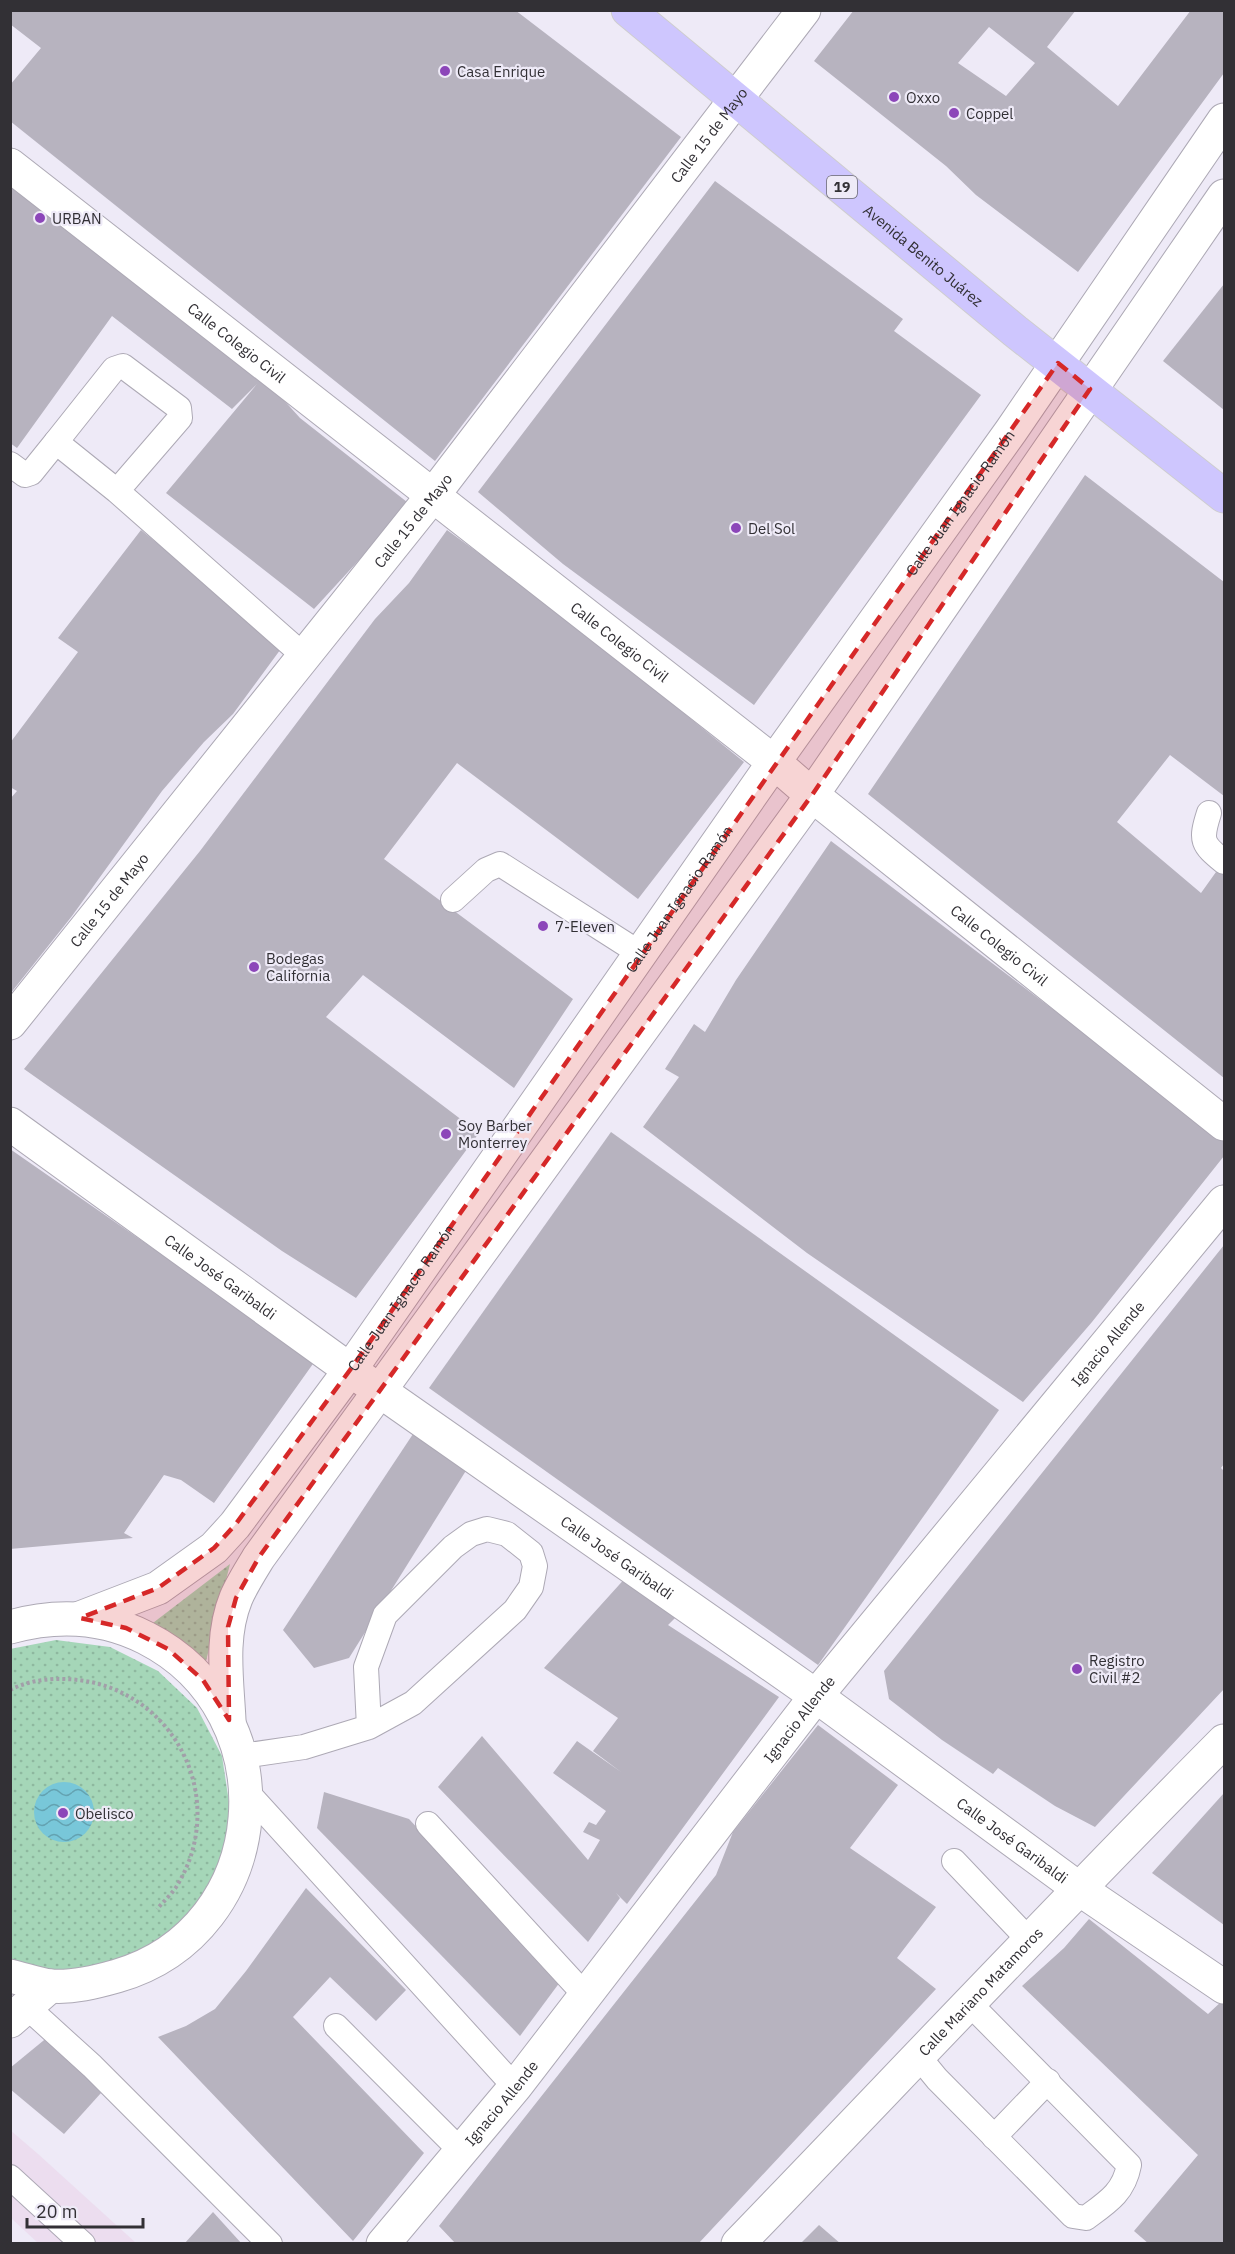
<svg xmlns="http://www.w3.org/2000/svg" width="1235" height="2254" viewBox="0 0 1235 2254" font-family="'IBM Plex Sans',sans-serif">
  <style>
    .commercial { fill: #ecddef }
    .grass { fill: url(#grass-dots) }
    .water { fill: url(#water-waves) }
    .building { fill: #b7b3bf; fill-rule: evenodd }
    .lines { fill: none; stroke-linecap: round; stroke-linejoin: round }
    .lane-casing { stroke: #ada9b5; stroke-width: 26 }
    .street-casing { stroke: #ada9b5; stroke-width: 35 }
    .secondary-casing { stroke: #ada9b5; stroke-width: 35 }
    .primary-casing { stroke: #cecdcf; stroke-width: 35 }
    .path { stroke: #a29fa9; stroke-width: 4; stroke-dasharray: 3 3; stroke-linecap: butt }
    .lane { stroke: #fff; stroke-width: 24 }
    .street { stroke: #fff; stroke-width: 33 }
    .secondary { stroke: #fff; stroke-width: 33 }
    .primary { stroke: #cec6fe; stroke-width: 33 }
    .marked { fill: #d62828; fill-opacity: 0.2; stroke: #d62828; stroke-width: 4.5; stroke-dasharray: 12 8; stroke-linejoin: round }
    .poi-dot { fill: #8c46b9; stroke: #eeeaf7; stroke-width: 2 }
    .labels { text-anchor: middle; dominant-baseline: central; stroke-width: 4.5; stroke-linejoin: round; paint-order: stroke }
    .shield { fill: #eeeaf7; stroke: #6a686f; stroke-width: 1.5 }
    .shield-label { font-size: 14px; font-weight: bold; fill: #323035 }
    .poi-label { font-size: 15px; fill: #323035; stroke: #eeeaf7; text-anchor: start }
    .street-label { font-size: 15px; fill: #323035; stroke: #eeeaf7 }
  </style>
  <defs>
    <pattern id="grass-dots" width="8" height="8" patternUnits="userSpaceOnUse" patternTransform="scale(1.5)"><rect width="8" height="8" fill="#a5d6b8"/><path d="M2 2h.1M6 6h.1" fill="none" stroke="#8eb89f" stroke-width="1.8" stroke-linecap="round"/></pattern>
    <pattern id="water-waves" width="16" height="10" patternUnits="userSpaceOnUse" patternTransform="scale(1.5)"><rect width="16" height="10" fill="#78c7d9"/><path d="M0 5q4-4 8 0t8 0" fill="none" stroke="#63a2b1"/></pattern>
  </defs>
  <rect width="100%" height="100%" fill="#eeeaf7"/>
  <path class="commercial" d="M 10,2130 L 38,2154 L 136,2243 L 38,2243 L 11,2218 Z"/>
  <g class="grass">
    <path d="M 230,1564 L 205,1665 L 149,1626 Z"/>
    <path d="M 56,1640 L 110,1647 L 158,1671 L 197,1708 L 222,1756 L 230,1809 L 222,1863 L 197,1911 L 155,1951 L 102,1975 L 11,1970 L 10,1649 Z"/>
  </g>
  <circle class="water" cx="64" cy="1812" r="30"/>
  <g class="building">
    <path d="M 10,10 L 515,10 L 681,137 L 435,461 L 10,121 L 10,85 L 41,48 L 10,24 Z"/>
    <path d="M 854,10 L 1076,10 L 1047,47 L 1118,106 L 1191,10 L 1224,10 L 1224,73 L 1078,272 L 976,195 L 946,166 L 814,61 ZM 989,27 L 1035,63 L 1006,96 L 958,63 Z"/>
    <path d="M 10,179 L 263,377 L 300,418 L 407,502 L 371,547 L 314,609 L 166,493 L 257,384 L 232,409 L 112,316 L 17,448 L 10,443 Z"/>
    <path d="M 715,181 L 903,319 L 894,331 L 981,395 L 754,705 L 563,564 L 478,492 Z"/>
    <path d="M 1224,284 L 1224,410 L 1163,361 Z"/>
    <path d="M 1085,475 L 1224,582 L 1224,796 L 1170,755 L 1117,822 L 1201,893 L 1221,865 L 1224,868 L 1224,1078 L 868,794 Z"/>
    <path d="M 141,530 L 283,646 L 233,714 L 204,742 L 162,791 L 72,916 L 10,994 L 10,799 L 17,791 L 10,787 L 10,743 L 78,652 L 58,638 Z"/>
    <path d="M 447,530 L 557,610 L 744,762 L 638,899 L 457,763 L 384,859 L 573,999 L 514,1088 L 363,975 L 326,1017 L 479,1133 L 356,1298 L 282,1251 L 24,1069 L 200,851 L 375,619 L 409,583 Z"/>
    <path d="M 831,841 L 1224,1139 L 1224,1156 L 1092,1322 L 1023,1402 L 807,1253 L 643,1127 L 679,1077 L 665,1069 L 694,1024 L 705,1032 L 736,980 Z"/>
    <path d="M 611,1132 L 999,1410 L 818,1665 L 429,1388 Z"/>
    <path d="M 10,1149 L 315,1361 L 214,1503 L 181,1480 L 164,1475 L 124,1533 L 133,1538 L 10,1549 Z"/>
    <path d="M 1224,1245 L 1224,1464 L 1221,1468 L 1224,1471 L 1224,1689 L 1095,1827 L 1055,1806 L 998,1768 L 993,1774 L 942,1740 L 889,1699 L 884,1671 Z"/>
    <path d="M 415,1431 L 467,1469 L 349,1658 L 314,1668 L 283,1630 Z"/>
    <path d="M 628,1575 L 681,1612 L 668,1625 L 779,1697 L 627,1904 L 616,1893 L 620,1898 L 588,1942 L 438,1787 L 482,1736 L 588,1860 L 600,1840 L 583,1832 L 589,1822 L 596,1825 L 606,1811 L 553,1773 L 577,1741 L 621,1772 L 593,1751 L 618,1718 L 544,1668 Z"/>
    <path d="M 818,1725 L 898,1785 L 850,1848 L 936,1907 L 897,1958 L 936,1989 L 698,2244 L 456,2244 L 439,2226 L 716,1875 L 733,1832 Z"/>
    <path d="M 324,1792 L 409,1819 L 560,1982 L 520,2036 L 317,1828 Z"/>
    <path d="M 1224,1793 L 1224,1925 L 1152,1873 Z"/>
    <path d="M 306,1888 L 406,1990 L 376,2021 L 330,1977 L 293,2017 L 424,2153 L 353,2241 L 158,2037 L 186,2026 L 215,2009 L 246,1971 Z"/>
    <path d="M 1089,1919 L 1208,2014 L 1222,2001 L 1224,2003 L 1224,2244 L 1149,2244 L 1134,2231 L 1198,2155 L 1022,1986 L 1064,1948 Z"/>
    <path d="M 49,2036 L 101,2093 L 64,2134 L 10,2089 L 10,2068 Z"/>
    <path d="M 213,2212 L 242,2244 L 184,2244 Z"/>
    <path d="M 819,2225 L 841,2244 L 800,2244 Z"/>
  </g>
  <g class="lines">
    <defs>
      <g id="lane">
        <path d="M 10,464 L 25,475 L 31,473 L 56,442"/>
        <path d="M 117,491 L 180,418 L 179,408 L 123,366 L 114,369 L 56,442 L 117,491 L 303,655"/>
        <path d="M 1209,813 C 1200,841 1202,844 1224,862"/>
        <path d="M 453,900 L 486,870 L 500,864 L 641,954"/>
        <path d="M 242,1756 L 304,1747 L 369,1727 L 413,1703 L 515,1610 L 531,1587 L 535,1566 L 531,1553 L 507,1534 L 487,1529 L 471,1534 L 453,1547 L 385,1615 L 366,1667 L 369,1727"/>
        <path d="M 247,1792 L 515,2087"/>
        <path d="M 428,1824 L 585,1995"/>
        <path d="M 954,1861 L 1029,1940"/>
        <path d="M 27,2007 L 92,2066 L 270,2244"/>
        <path d="M 336,2026 L 461,2151"/>
        <path d="M 919,2057 L 937,2079 L 1073,2216 L 1086,2218 C 1108,2202 1124,2192 1129,2165 L 970,2004"/>
        <path d="M 994,2137 L 1048,2081"/>
        <path d="M 10,2177 L 83,2244"/>
      </g>
      <g id="street">
        <path id="s1" d="M 10,165 L 774,762 L 812,795 L 1224,1124"/>
        <path id="s2" d="M 10,1023 L 434,494 L 804,10"/>
        <path id="s3" d="M 10,1124 L 350,1370 L 816,1696 L 1078,1888 L 1224,1987"/>
        <path id="s4" d="M 383,2244 L 515,2087 L 816,1696 L 1224,1202"/>
      </g>
      <g id="secondary">
        <path id="s5" d="M 80,1618 L 158,1588 L 214,1548 L 235,1525 L 350,1370 L 774,762 L 1011,431 L 1224,120"/>
        <path d="M 10,1627 C 57,1614 103,1616 146,1638 C 291,1712 275,1930 117,1976 C 96,1982 72,1988 50,1986 C 37,1984 23,1979 10,1976"/>
        <path d="M 229,1720 C 227,1679 220,1637 236,1598 C 242,1584 251,1570 259,1557 L 812,795 L 1224,196"/>
        <path d="M 10,2021 L 50,1986"/>
        <path id="s6" d="M 738,2244 C 900,2076 1060,1906 1224,1741"/>
      </g>
      <g id="primary">
        <path id="s7" d="M 628,10 L 1015,331 L 1224,496"/>
      </g>
    </defs>
    <use href="#lane" class="lane-casing"/>
    <use href="#street" class="street-casing"/>
    <use href="#secondary" class="secondary-casing"/>
    <use href="#primary" class="primary-casing"/>
    <path class="path" d="M 10,1690 C 35,1677 65,1677 91,1682 C 181,1702 226,1803 178,1884 C 173,1893 164,1901 157,1909"/>
    <use href="#lane" class="lane"/>
    <use href="#street" class="street"/>
    <use href="#secondary" class="secondary"/>
    <use href="#primary" class="primary"/>
  </g>
  <path class="marked" d="M 1058,363 L 1090,389 L 812,795 L 259,1557 L 236,1598 L 228,1627 L 229,1720 L 203,1680 L 168,1649 L 126,1628 L 80,1618 L 158,1588 L 214,1548 L 235,1525 L 350,1370 Z"/>
  <g class="poi-dot">
    <circle cx="445" cy="71" r="6"/>
    <circle cx="894" cy="97" r="6"/>
    <circle cx="954" cy="113" r="6"/>
    <circle cx="40" cy="218" r="6"/>
    <circle cx="736" cy="528" r="6"/>
    <circle cx="543" cy="926" r="6"/>
    <circle cx="254" cy="967" r="6"/>
    <circle cx="446" cy="1134" r="6"/>
    <circle cx="1077" cy="1669" r="6"/>
    <circle cx="63" cy="1813" r="6"/>
  </g>
  <g class="labels">
    <rect class="shield" x="827" y="176" width="30" height="22" rx="4.5"/>
    <g class="shield-label">
      <text x="842" y="187">19</text>
    </g>
    <g class="poi-label">
      <text x="457" y="71">Casa Enrique</text>
      <text x="906" y="97">Oxxo</text>
      <text x="966" y="113">Coppel</text>
      <text x="52" y="218">URBAN</text>
      <text x="748" y="528">Del Sol</text>
      <text x="555" y="926">7-Eleven</text>
      <text x="266" y="958">Bodegas<tspan x="266" dy="17">California</tspan></text>
      <text x="458" y="1125">Soy Barber<tspan x="458" dy="17">Monterrey</tspan></text>
      <text x="1089" y="1660">Registro<tspan x="1089" dy="17">Civil #2</tspan></text>
      <text x="75" y="1813">Obelisco</text>
    </g>
    <g class="street-label">
      <text stroke="none"><textPath href="#s2" startOffset="1130">Calle 15 de Mayo</textPath></text>
      <text stroke="none"><textPath href="#s7" startOffset="384">Avenida Benito Juárez</textPath></text>
      <text stroke="none"><textPath href="#s1" startOffset="288">Calle Colegio Civil</textPath></text>
      <text stroke="none"><textPath href="#s5" startOffset="1437">Calle Juan Ignacio Ramón</textPath></text>
      <text stroke="none"><textPath href="#s2" startOffset="644">Calle 15 de Mayo</textPath></text>
      <text stroke="none"><textPath href="#s1" startOffset="774">Calle Colegio Civil</textPath></text>
      <text stroke="none"><textPath href="#s5" startOffset="951">Calle Juan Ignacio Ramón</textPath></text>
      <text stroke="none"><textPath href="#s2" startOffset="158">Calle 15 de Mayo</textPath></text>
      <text stroke="none"><textPath href="#s1" startOffset="1260">Calle Colegio Civil</textPath></text>
      <text stroke="none"><textPath href="#s3" startOffset="260">Calle José Garibaldi</textPath></text>
      <text stroke="none"><textPath href="#s5" startOffset="465">Calle Juan Ignacio Ramón</textPath></text>
      <text stroke="none"><textPath href="#s4" startOffset="1156">Ignacio Allende</textPath></text>
      <text stroke="none"><textPath href="#s3" startOffset="746">Calle José Garibaldi</textPath></text>
      <text stroke="none"><textPath href="#s4" startOffset="670">Ignacio Allende</textPath></text>
      <text stroke="none"><textPath href="#s3" startOffset="1232">Calle José Garibaldi</textPath></text>
      <text stroke="none"><textPath href="#s6" startOffset="350">Calle Mariano Matamoros</textPath></text>
      <text stroke="none"><textPath href="#s4" startOffset="184">Ignacio Allende</textPath></text>
    </g>
  </g>
  <rect width="1235" height="2254" fill="none" stroke="#323035" stroke-width="24"/>
  <path d="M27 2218v9h116v-9" fill="none" stroke="#323035" stroke-width="3"/>
  <text x="36" y="2218" font-size="18" fill="#323035" stroke="#eeeaf7" stroke-width="4.5" paint-order="stroke">20 m</text>
</svg>
